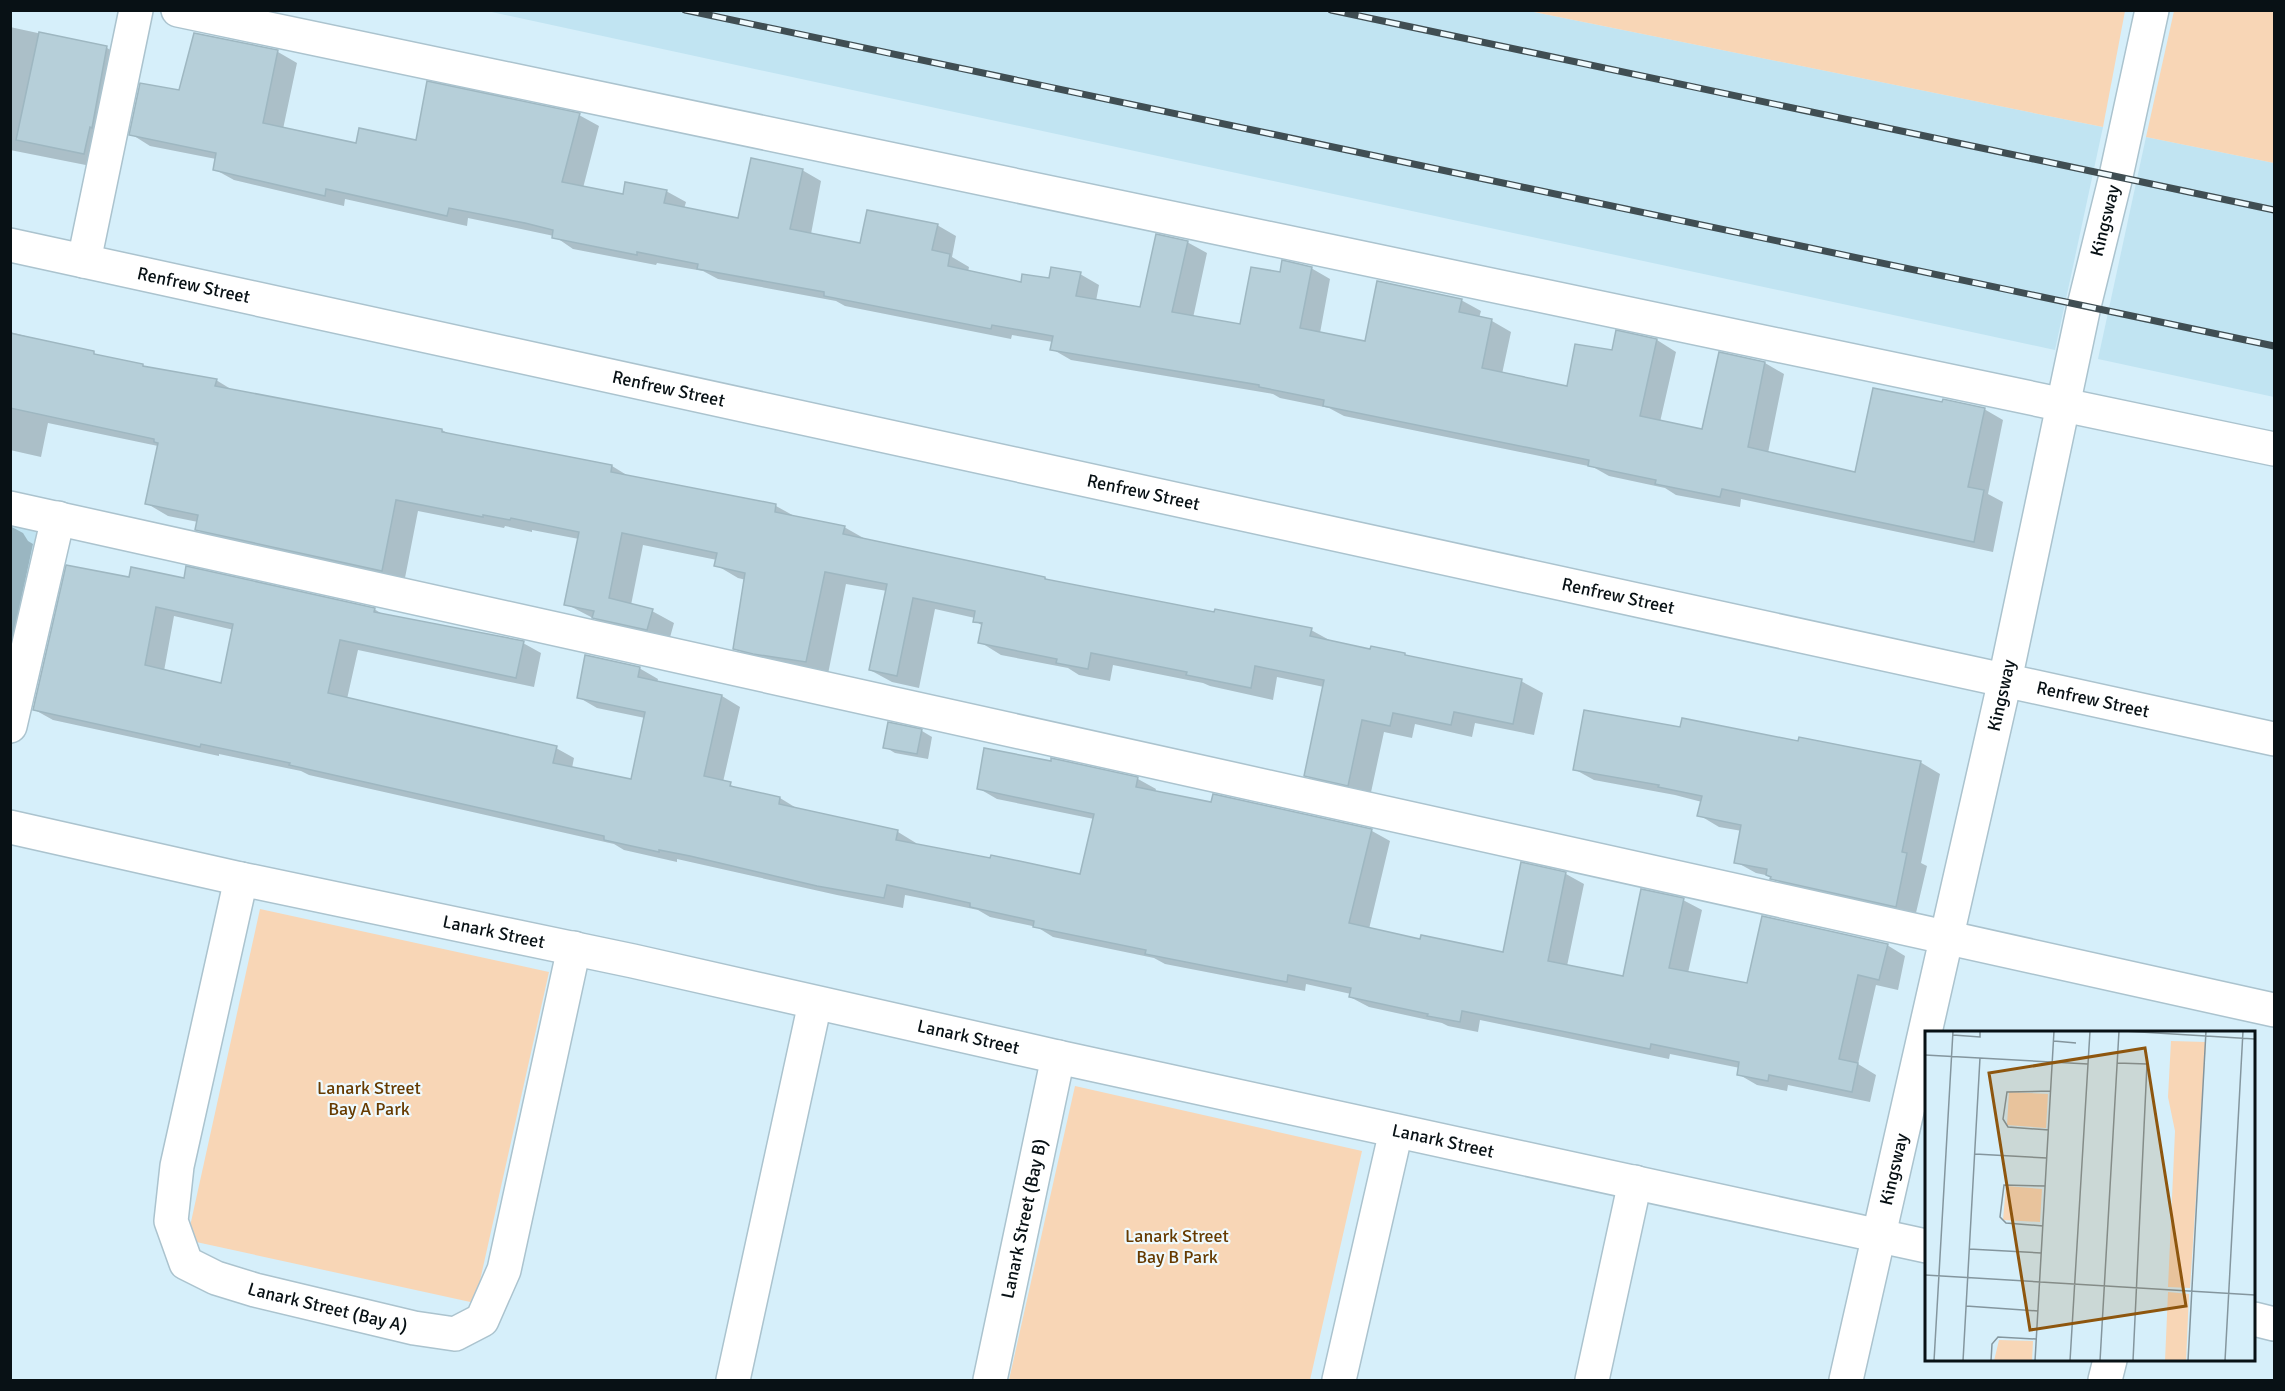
<svg xmlns="http://www.w3.org/2000/svg" width="2285" height="1391" viewBox="0 0 2285 1391" font-family="Signika,sans-serif">
  <style>
    .built { fill: #c1e4f2 }
    .green { fill: #f8d6b6 }
    .shadow { fill: #0003; fill-rule: evenodd }
    .building { fill: #b6cfd9; stroke: #9eb7c1; stroke-width: 1.5; fill-rule: evenodd }
    .lines { fill: none; stroke-linecap: round; stroke-linejoin: round }
    .minor-casing { stroke: #abc3ce; stroke-width: 36 }
    .minor { stroke: #fff; stroke-width: 33 }
    .rail-casing { stroke: #404e53; stroke-width: 7 }
    .rail { stroke: #effafe; stroke-width: 4.5; stroke-dasharray: 14; stroke-linecap: butt }
    .labels { text-anchor: middle; dominant-baseline: central; stroke-width: 4.5; stroke-linejoin: round; paint-order: stroke }
    .street-label { font-size: 18px; fill: #081115; stroke: #effafe }
    .park-label { font-size: 18px; fill: #663a00; stroke: #effafe }
    .inset-road { fill: none; stroke: #84969e; stroke-width: 1.5 }
    .view { fill: #8e560e; fill-opacity: 0.15; stroke: #8e560e; stroke-width: 3 }
    .inset-edge { fill: none; stroke: #081115; stroke-width: 3 }
  </style>
  <rect width="100%" height="100%" fill="#d6effa"/>
  <g class="built">
    <path d="M 487,11 L 1529,11 L 2103,127 L 2055,350 Z"/>
    <path d="M 2146,137 L 2274,163 L 2274,397 L 2098,359 Z"/>
    <path d="M 11,514 L 57,524 L 11,741 Z"/>
  </g>
  <g class="green">
    <path d="M 1529,11 L 2125,11 L 2103,127 Z"/>
    <path d="M 2174,11 L 2274,11 L 2274,163 L 2146,137 Z"/>
    <path d="M 260,909 L 549,972 L 475,1303 L 187,1240 Z"/>
    <path d="M 1075,1086 L 1362,1151 L 1310,1380 L 1009,1380 Z"/>
  </g>
  <g class="shadow">
    <path d="M 10,27 L 107,48 L 138,66 L 116,171 L 10,150 Z"/>
    <path d="M 195,34 L 278,52 L 297,63 L 283,129 L 357,145 L 417,142 L 579,115 L 599,126 L 583,188 L 624,196 L 666,191 L 686,202 L 684,209 L 739,220 L 802,170 L 821,181 L 811,234 L 861,245 L 937,225 L 956,236 L 952,257 L 969,267 L 968,272 L 1022,284 L 1080,274 L 1099,285 L 1096,301 L 1141,309 L 1187,242 L 1207,253 L 1193,318 L 1241,326 L 1281,274 L 1311,268 L 1330,279 L 1320,333 L 1366,343 L 1461,300 L 1481,311 L 1479,318 L 1492,321 L 1511,332 L 1502,374 L 1568,387 L 1613,352 L 1617,332 L 1657,340 L 1676,352 L 1660,422 L 1703,431 L 1765,363 L 1784,374 L 1768,453 L 1857,473 L 1943,404 L 1984,409 L 2003,420 L 1988,494 L 2003,502 L 1993,552 L 1741,499 L 1740,507 L 1676,495 L 1665,488 L 1609,476 L 1593,467 L 1344,416 L 1329,408 L 1280,398 L 1273,394 L 1071,360 L 1052,349 L 1053,342 L 1012,335 L 1011,339 L 845,306 L 836,301 L 718,279 L 703,271 L 657,263 L 656,265 L 573,249 L 554,236 L 468,218 L 467,226 L 345,199 L 344,206 L 234,180 L 214,169 L 216,159 L 150,146 L 131,134 L 180,92 Z"/>
    <path d="M 10,332 L 148,368 L 216,380 L 234,391 L 442,430 L 451,435 L 612,466 L 630,477 L 776,506 L 796,517 L 844,527 L 867,540 L 1045,578 L 1051,582 L 1311,630 L 1333,642 L 1371,651 L 1405,655 L 1410,658 L 1521,681 L 1543,693 L 1534,735 L 1475,723 L 1472,737 L 1415,724 L 1412,738 L 1384,732 L 1370,797 L 1327,787 L 1305,775 L 1324,687 L 1277,677 L 1273,700 L 1210,686 L 1203,683 L 1113,665 L 1110,681 L 1079,675 L 1068,668 L 1001,655 L 980,642 L 983,626 L 975,621 L 975,618 L 935,609 L 919,688 L 892,682 L 870,670 L 887,591 L 846,584 L 828,674 L 756,661 L 735,648 L 746,580 L 738,578 L 716,565 L 717,560 L 643,545 L 631,605 L 652,611 L 674,623 L 669,641 L 616,630 L 566,604 L 579,539 L 532,530 L 532,532 L 505,526 L 504,528 L 418,511 L 404,583 L 218,542 L 196,529 L 198,522 L 168,516 L 146,503 L 158,446 L 48,423 L 41,457 L 10,450 Z"/>
    <path d="M 10,526 L 23,533 L 28,541 L 33,544 L 10,652 Z"/>
    <path d="M 130,579 L 185,580 L 374,609 L 384,615 L 523,643 L 541,653 L 534,687 L 358,650 L 347,699 L 556,748 L 574,758 L 572,768 L 632,780 L 645,718 L 597,708 L 578,697 L 639,668 L 658,679 L 657,683 L 722,696 L 740,707 L 723,782 L 742,790 L 780,798 L 798,809 L 898,832 L 916,843 L 915,845 L 1081,876 L 1094,819 L 997,799 L 978,788 L 1052,763 L 1052,760 L 1138,779 L 1156,789 L 1155,792 L 1372,831 L 1390,841 L 1369,929 L 1421,941 L 1504,954 L 1566,874 L 1584,884 L 1567,966 L 1624,978 L 1683,900 L 1702,910 L 1688,973 L 1749,985 L 1887,945 L 1905,956 L 1898,990 L 1876,985 L 1858,1064 L 1876,1075 L 1870,1102 L 1788,1085 L 1787,1091 L 1757,1085 L 1738,1074 L 1740,1068 L 1670,1054 L 1669,1059 L 1480,1020 L 1478,1032 L 1448,1026 L 1442,1023 L 1369,1007 L 1350,997 L 1351,994 L 1306,984 L 1305,991 L 1165,964 L 1154,958 L 1053,937 L 1037,927 L 990,917 L 978,910 L 945,903 L 905,895 L 903,908 L 837,895 L 677,859 L 677,862 L 624,850 L 614,844 L 309,775 L 301,771 L 219,754 L 219,756 L 53,720 L 35,710 ZM 174,616 L 234,630 L 222,684 L 164,671 Z"/>
    <path d="M 889,724 L 922,731 L 932,737 L 928,759 L 895,753 L 885,747 Z"/>
    <path d="M 1681,729 L 1800,742 L 1920,762 L 1940,774 L 1921,863 L 1927,866 L 1915,917 L 1792,890 L 1770,876 L 1756,873 L 1736,862 L 1742,831 L 1719,827 L 1699,815 L 1702,802 L 1675,795 L 1594,780 L 1574,769 Z"/>
  </g>
  <g class="building">
    <path d="M 39,32 L 107,46 L 92,128 L 90,127 L 84,154 L 16,140 Z"/>
    <path d="M 194,33 L 278,50 L 263,123 L 356,143 L 359,128 L 416,140 L 427,81 L 580,113 L 562,182 L 623,194 L 625,182 L 667,190 L 664,203 L 738,218 L 751,158 L 803,169 L 790,229 L 860,243 L 867,210 L 938,224 L 932,250 L 950,254 L 948,266 L 1021,282 L 1022,274 L 1049,278 L 1051,267 L 1081,272 L 1076,296 L 1140,307 L 1156,234 L 1188,241 L 1172,312 L 1240,324 L 1251,267 L 1280,272 L 1282,260 L 1312,267 L 1300,328 L 1365,341 L 1377,281 L 1462,299 L 1459,312 L 1492,319 L 1482,368 L 1567,386 L 1575,344 L 1612,350 L 1616,330 L 1657,339 L 1640,416 L 1702,429 L 1719,352 L 1765,362 L 1748,447 L 1855,472 L 1873,388 L 1942,402 L 1943,399 L 1985,408 L 1968,487 L 1984,490 L 1974,542 L 1722,489 L 1720,497 L 1655,484 L 1656,480 L 1588,466 L 1589,460 L 1323,406 L 1324,400 L 1259,387 L 1259,385 L 1050,350 L 1053,336 L 992,325 L 991,329 L 824,296 L 824,292 L 697,269 L 698,264 L 637,252 L 637,255 L 552,238 L 553,230 L 525,223 L 449,208 L 447,216 L 326,189 L 325,196 L 213,170 L 216,153 L 129,135 L 140,83 L 179,90 Z"/>
    <path d="M 10,333 L 94,351 L 94,354 L 143,364 L 143,366 L 217,379 L 215,386 L 442,429 L 442,432 L 612,465 L 611,472 L 776,504 L 775,512 L 845,526 L 843,534 L 1045,577 L 1045,579 L 1214,612 L 1215,609 L 1312,628 L 1310,636 L 1370,649 L 1371,646 L 1405,653 L 1405,655 L 1522,679 L 1513,724 L 1454,712 L 1451,725 L 1393,713 L 1390,726 L 1362,720 L 1348,786 L 1304,776 L 1324,680 L 1255,666 L 1251,688 L 1186,675 L 1187,672 L 1091,653 L 1088,669 L 1056,663 L 1057,659 L 978,643 L 982,623 L 973,622 L 975,611 L 913,598 L 897,676 L 869,670 L 887,584 L 825,572 L 806,662 L 753,654 L 733,649 L 745,573 L 714,566 L 717,553 L 622,533 L 609,598 L 653,609 L 647,630 L 592,618 L 594,611 L 564,605 L 579,532 L 511,518 L 510,520 L 483,515 L 483,517 L 396,500 L 382,571 L 195,530 L 198,515 L 145,504 L 158,443 L 154,442 L 154,439 L 10,408 Z"/>
    <path d="M 66,565 L 129,577 L 131,567 L 184,578 L 186,566 L 375,608 L 374,612 L 524,641 L 516,678 L 340,640 L 328,693 L 557,746 L 553,763 L 631,779 L 645,712 L 577,698 L 585,655 L 640,667 L 638,677 L 722,695 L 704,776 L 731,782 L 730,786 L 780,797 L 779,804 L 898,830 L 896,840 L 990,858 L 991,855 L 1080,874 L 1094,814 L 977,789 L 984,748 L 1051,761 L 1051,758 L 1138,777 L 1136,787 L 1211,802 L 1213,794 L 1372,829 L 1349,923 L 1420,939 L 1421,935 L 1503,952 L 1521,862 L 1566,872 L 1548,961 L 1623,976 L 1641,889 L 1684,898 L 1669,968 L 1747,983 L 1762,916 L 1888,944 L 1879,980 L 1858,975 L 1839,1059 L 1858,1063 L 1852,1092 L 1769,1075 L 1768,1081 L 1737,1075 L 1739,1062 L 1651,1044 L 1650,1049 L 1462,1011 L 1460,1022 L 1427,1016 L 1428,1014 L 1349,997 L 1351,988 L 1288,975 L 1287,982 L 1145,954 L 1146,950 L 1033,927 L 1034,921 L 970,907 L 970,903 L 925,893 L 887,885 L 884,898 L 817,886 L 690,856 L 659,850 L 659,852 L 604,840 L 604,836 L 289,765 L 290,763 L 201,744 L 200,747 L 187,744 L 33,710 ZM 156,607 L 233,624 L 221,683 L 145,665 Z"/>
    <path d="M 1584,710 L 1680,727 L 1682,718 L 1798,741 L 1799,737 L 1921,761 L 1902,852 L 1907,853 L 1896,907 L 1770,879 L 1771,877 L 1766,875 L 1767,869 L 1734,863 L 1741,825 L 1697,816 L 1702,796 L 1658,787 L 1659,785 L 1573,770 Z"/>
    <path d="M 888,722 L 922,729 L 917,754 L 883,748 Z"/>
  </g>
  <g class="lines">
    <defs>
      <g id="minor">
        <path d="M 178,10 L 2274,449"/>
        <path id="s1" d="M 10,245 L 2274,739"/>
        <path d="M 84,261 L 136,10"/>
        <path d="M 10,508 L 2274,1010"/>
        <path d="M 10,726 L 58,518"/>
        <path id="s2" d="M 10,827 L 241,879 L 633,961 L 1058,1057 L 1926,1246"/>
        <path id="s3" d="M 241,879 L 177,1166 L 171,1221 L 186,1263 L 216,1278 L 255,1290 L 414,1328 L 455,1334 L 482,1320 L 504,1270 L 574,948"/>
        <path d="M 2254,1319 L 2274,1324"/>
        <path d="M 733,1380 L 815,1003"/>
        <path id="s4" d="M 990,1380 L 1058,1057"/>
        <path d="M 1339,1380 L 1396,1131"/>
        <path d="M 1592,1380 L 1635,1182"/>
        <path id="s5" d="M 1846,1380 L 2005,680 L 2084,306 L 2116,176 L 2152,10"/>
        <path d="M 2105,1380 L 2110,1360"/>
      </g>
    </defs>
    <use href="#minor" class="minor-casing"/>
    <use href="#minor" class="minor"/>
    <defs>
      <g id="rail">
        <path d="M 685,10 L 2274,346"/>
        <path d="M 1331,10 L 2274,210"/>
      </g>
    </defs>
    <use href="#rail" class="rail-casing"/>
    <use href="#rail" class="rail"/>
  </g>
  <g class="labels">
    <g class="street-label">
      <text stroke="none"><textPath href="#s5" startOffset="1188">Kingsway</textPath></text>
      <text stroke="none"><textPath href="#s1" startOffset="188">Renfrew Street</textPath></text>
      <text stroke="none"><textPath href="#s1" startOffset="674">Renfrew Street</textPath></text>
      <text stroke="none"><textPath href="#s1" startOffset="1160">Renfrew Street</textPath></text>
      <text stroke="none"><textPath href="#s1" startOffset="1646">Renfrew Street</textPath></text>
      <text stroke="none"><textPath href="#s5" startOffset="702">Kingsway</textPath></text>
      <text stroke="none"><textPath href="#s1" startOffset="2132">Renfrew Street</textPath></text>
      <text stroke="none"><textPath href="#s2" startOffset="495">Lanark Street</textPath></text>
      <text stroke="none"><textPath href="#s2" startOffset="981">Lanark Street</textPath></text>
      <text stroke="none"><textPath href="#s2" startOffset="1467">Lanark Street</textPath></text>
      <text stroke="none"><textPath href="#s5" startOffset="216">Kingsway</textPath></text>
      <text stroke="none"><textPath href="#s4" startOffset="165">Lanark Street (Bay B)</textPath></text>
      <text stroke="none"><textPath href="#s3" startOffset="543">Lanark Street (Bay A)</textPath></text>
    </g>
    <g class="park-label">
      <text x="369" y="1088">Lanark Street<tspan x="369" dy="21">Bay A Park</tspan></text>
      <text x="1177" y="1236">Lanark Street<tspan x="1177" dy="21">Bay B Park</tspan></text>
    </g>
  </g>
  <g transform="translate(1925 1031)">
    <rect width="330" height="330" fill="#d6effa"/>
    <path d="M 246,10 L 281,11 L 265,257 L 243,256 L 250,100 L 243,66 ZM 84,61 L 123,63 L 121,97 L 82,94 ZM 81,155 L 117,158 L 115,191 L 78,189 ZM 243,261 L 264,263 L 261,330 L 240,330 ZM 74,309 L 108,310 L 107,330 L 69,330 Z" fill="#f8d6b6"/>
    <path class="inset-road" d="M 199,0 L 330,8M 28,4 L 55,6 L 55,0M 129,10 L 151,12M 0,24 L 163,33M 192,32 L 222,33 L 208,330M 124,99 L 83,96 L 78,88 L 82,61 L 126,60M 50,123 L 122,127M 118,195 L 81,192 L 75,186 L 79,154 L 120,155M 44,218 L 116,222M 0,244 L 330,264M 41,275 L 113,280M 9,330 L 28,0M 38,330 L 55,27M 66,330 L 67,313 L 73,306 L 111,308M 110,330 L 129,0M 145,330 L 165,0M 175,330 L 194,0M 263,330 L 281,0M 300,330 L 318,0"/>
    <path class="view" d="M 220,17 L 261,275 L 105,299 L 64,42 Z"/>
    <rect width="330" height="330" class="inset-edge"/>
  </g>
  <rect width="2285" height="1391" fill="none" stroke="#081115" stroke-width="24"/>
</svg>
